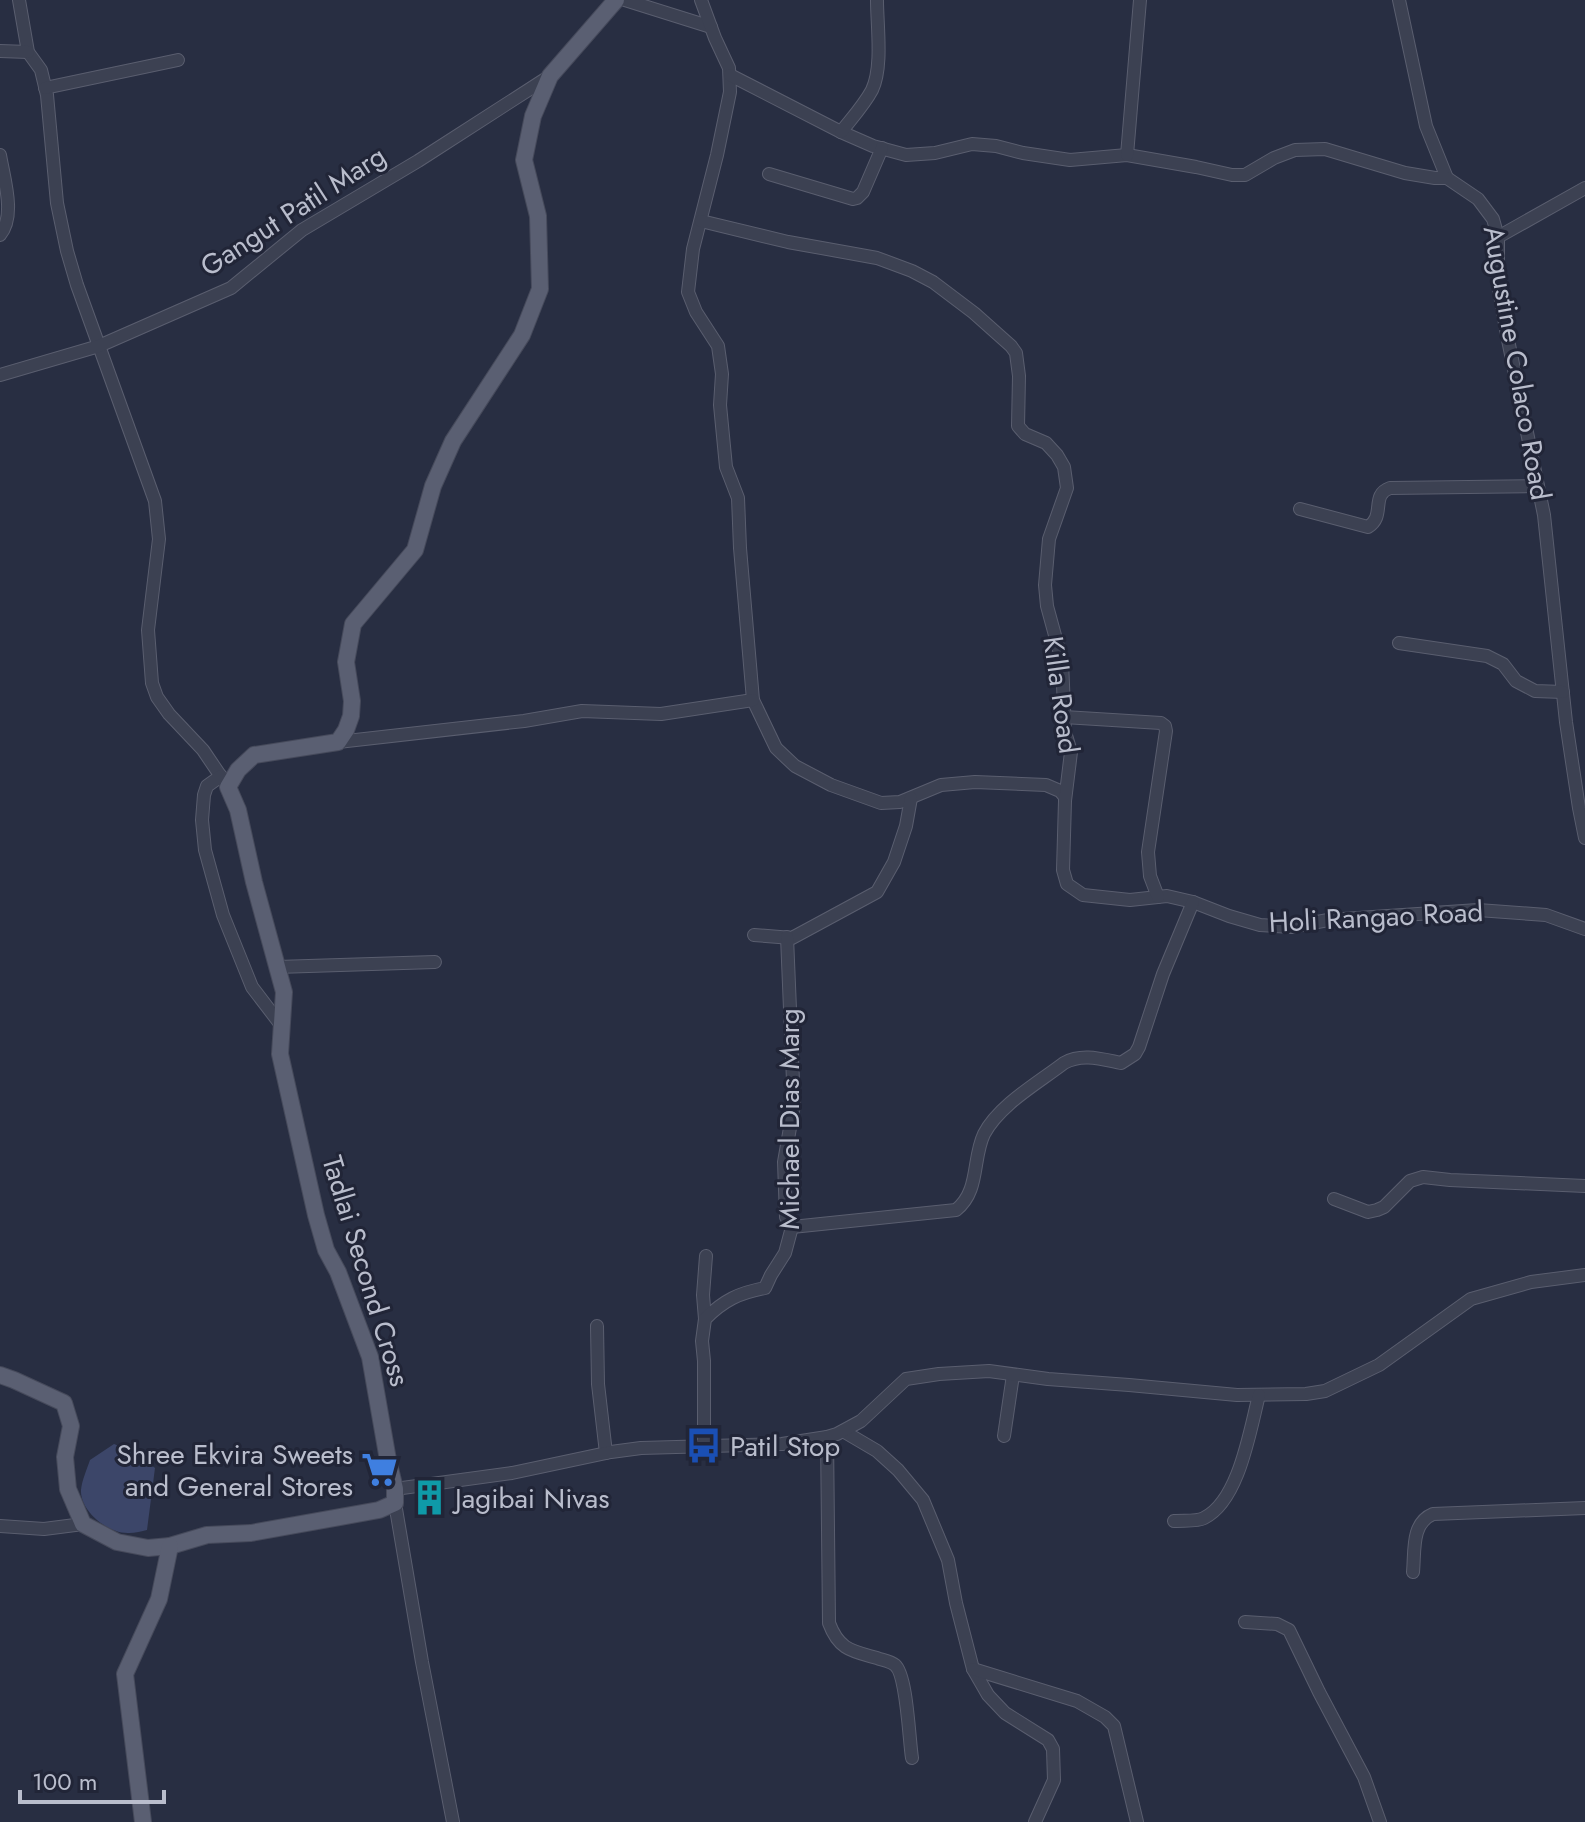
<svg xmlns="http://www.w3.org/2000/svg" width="1585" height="1822" viewBox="0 0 1585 1822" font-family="Jost,sans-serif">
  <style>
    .water { fill: #3c4669 }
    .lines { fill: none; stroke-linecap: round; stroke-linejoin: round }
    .minor-casing { stroke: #5a5e6f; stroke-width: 14 }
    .major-casing { stroke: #464a5b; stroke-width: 18 }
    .minor { stroke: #3c4152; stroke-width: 12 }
    .major { stroke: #5a5f72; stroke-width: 16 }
    .labels { text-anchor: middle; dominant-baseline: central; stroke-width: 6; stroke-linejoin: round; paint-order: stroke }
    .street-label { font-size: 28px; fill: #b9bdcc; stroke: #212537 }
    .poi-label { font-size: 28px; fill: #b9bdcc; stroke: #212537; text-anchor: start }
  </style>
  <rect width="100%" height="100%" fill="#282e42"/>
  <path class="water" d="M 114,1444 L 134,1452 L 155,1468 L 147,1530 C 142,1531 135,1533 129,1533 C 109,1534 80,1512 81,1490 C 82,1480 87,1469 90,1460 Z"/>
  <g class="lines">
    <defs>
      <g id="minor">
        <path d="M 19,0 L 28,52 L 41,70 L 47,95 L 57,203 L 67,251 L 77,285 L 155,501 L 159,539 L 148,630 L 152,683 L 157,697 L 169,714 L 203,750 L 228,787"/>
        <path d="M 625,0 L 711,27"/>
        <path d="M 701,0 L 715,38 L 729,68 L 730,92 L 717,155 L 693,249 L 688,292 L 696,312 L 718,346 L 722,374 L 720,405 L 726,467 L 738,498 L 740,548 L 753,700 L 776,748 L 795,766 L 831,785 L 881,803 L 900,802 L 941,785 L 975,782 L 1046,785 L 1060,791 L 1065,797"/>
        <path d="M 1399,0 L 1426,126 L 1447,178"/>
        <path d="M 0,51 L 28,52"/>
        <path d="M 730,75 L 841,132 L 873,146 L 906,155 L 935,153 L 972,144 L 996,146 L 1023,153 L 1070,160 L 1127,155 L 1196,167 L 1232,175 L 1245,175 L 1274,158 L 1295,150 L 1325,149 L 1405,173 L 1435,178 L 1447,178 L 1478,199 L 1493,219 L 1498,237 L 1498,283 L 1507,335 L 1544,515 L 1566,722 L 1579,808 L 1585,838"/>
        <path d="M 45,88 L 178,60"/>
        <path d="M 841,132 C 852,118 864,105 872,90 C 883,67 877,26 877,0"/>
        <path d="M 0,155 C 4,179 16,216 0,235"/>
        <path d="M 1127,155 L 1140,0"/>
        <path d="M 769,174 L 853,199 L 857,198 L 863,192 L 882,148"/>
        <path d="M 701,221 L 788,242 L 877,258 L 912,271 L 933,282 L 974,313 L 1011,346 L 1016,353 L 1019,376 L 1018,426 L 1025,434 L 1046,443 L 1057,455 L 1064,467 L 1067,488 L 1049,539 L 1045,585 L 1047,606 L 1062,661 L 1065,732 L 1071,752 L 1065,801 L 1063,870 L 1067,884 L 1083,895 L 1130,900 L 1167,896 L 1193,902 L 1229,916 L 1260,925 L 1291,927 L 1328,920 L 1478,910 L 1546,915 L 1585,929"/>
        <path d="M 1498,237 L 1585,188"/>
        <path d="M 0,375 L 99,346 L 231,288 L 302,230 L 418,161 L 550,76"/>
        <path d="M 1300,509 L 1368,527 C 1386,516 1370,495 1390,488 L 1538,486"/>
        <path d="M 1399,643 L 1487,656 L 1503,664 L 1516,681 L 1535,691 L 1563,692"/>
        <path d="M 1064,717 L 1161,723 L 1165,726 L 1166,731 L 1148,852 L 1150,876 L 1158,897"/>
        <path d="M 338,742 L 524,721 L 582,711 L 661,714 L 753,700"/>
        <path d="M 221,776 L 207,786 L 204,795 L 202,820 L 205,850 L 223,915 L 252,987 L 281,1025"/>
        <path d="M 754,935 L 792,938 L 877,892 L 894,862 L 906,826 L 911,798"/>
        <path d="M 277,967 L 435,962"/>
        <path d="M 1334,1199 L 1368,1212 L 1377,1210 L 1384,1207 L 1410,1181 L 1423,1177 L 1450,1180 L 1585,1186"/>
        <path d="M 792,1227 L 956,1210 C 980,1191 972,1159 984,1134 C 999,1105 1038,1083 1064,1063 C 1082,1053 1101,1059 1121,1063 L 1135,1054 L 1139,1047 L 1163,974 L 1193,902"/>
        <path d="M 705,1319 L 703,1295 L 706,1256"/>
        <path d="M 597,1326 L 598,1384 L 606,1453"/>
        <path d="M 843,1431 L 877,1451 L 898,1470 L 923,1500 L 948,1560 L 956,1603 L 973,1669 L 988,1695 L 1005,1713 L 1048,1740 L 1053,1749 L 1054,1780 L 1035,1822"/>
        <path d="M 1004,1436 L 1013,1375"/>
        <path d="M 827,1437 L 829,1623 C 839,1650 852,1651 877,1658 C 882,1660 890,1661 895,1665 C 907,1675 909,1739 912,1758"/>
        <path d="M 704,1446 L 704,1361 L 702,1341 L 705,1319 C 724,1300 739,1293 765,1288 L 771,1275 L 785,1253 L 792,1227 L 786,1217 L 784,1162 L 794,1105 L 787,937"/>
        <path d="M 395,1489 L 512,1473 L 611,1452 L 641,1448 L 782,1444 L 827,1437 L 837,1434 L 861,1421 L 906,1379 L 939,1374 L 989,1371 L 1048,1379 L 1129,1385 L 1237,1395 L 1306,1394 L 1325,1391 L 1379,1365 L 1471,1299 L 1531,1282 L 1585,1275"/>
        <path d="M 395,1503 L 422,1662 L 453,1822"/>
        <path d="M 1174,1521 C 1183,1520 1197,1522 1204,1518 C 1239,1501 1250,1430 1259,1395"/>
        <path d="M 0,1526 L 44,1529 L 83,1524"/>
        <path d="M 1413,1572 C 1415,1551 1411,1523 1433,1514 L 1585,1508"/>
        <path d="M 1245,1622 L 1277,1624 L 1289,1630 L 1319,1692 L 1364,1777 L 1380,1822"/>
        <path d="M 973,1669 L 1077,1701 L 1105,1717 L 1114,1726 L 1137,1822"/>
      </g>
      <g id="major">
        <path d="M 0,1375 L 14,1380 L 64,1403 L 71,1426 L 65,1457 L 68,1489 L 83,1524 L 117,1542 L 148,1548 L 170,1546 L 207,1535 L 251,1533 L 379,1510 L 395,1503 L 395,1489 L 388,1460 L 370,1357 L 338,1272 L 326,1250 L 316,1215 L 280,1054 L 284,992 L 254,882 L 238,810 L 228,787 L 238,770 L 254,755 L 338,742 L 346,730 L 351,716 L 352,701 L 346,662 L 353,624 L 415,550 L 433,486 L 453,441 L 522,335 L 540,289 L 538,216 L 524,160 L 533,116 L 550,76 L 616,0"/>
        <path d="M 143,1822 L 125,1674 L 159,1599 L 170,1546"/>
      </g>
    </defs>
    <use href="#minor" class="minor-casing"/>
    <use href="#major" class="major-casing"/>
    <use href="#minor" class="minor"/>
    <use href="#major" class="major"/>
  </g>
  <defs>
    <symbol id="bus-bare" viewBox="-9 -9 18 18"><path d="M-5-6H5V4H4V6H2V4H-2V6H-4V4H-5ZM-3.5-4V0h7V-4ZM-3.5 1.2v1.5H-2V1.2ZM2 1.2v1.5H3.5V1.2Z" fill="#1a4fb4" stroke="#212537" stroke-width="2.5" paint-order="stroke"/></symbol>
    <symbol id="supermarket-bare" viewBox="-9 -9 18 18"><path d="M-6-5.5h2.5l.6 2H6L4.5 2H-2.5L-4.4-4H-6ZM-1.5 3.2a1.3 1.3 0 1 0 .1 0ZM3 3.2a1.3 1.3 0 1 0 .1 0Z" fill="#3f7fe0" stroke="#212537" stroke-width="2.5" paint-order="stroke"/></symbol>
    <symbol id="building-bare" viewBox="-9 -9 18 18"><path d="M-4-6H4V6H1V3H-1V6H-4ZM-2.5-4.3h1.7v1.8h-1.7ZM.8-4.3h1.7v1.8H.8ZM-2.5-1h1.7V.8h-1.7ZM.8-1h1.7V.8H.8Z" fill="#0f9aa8" stroke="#212537" stroke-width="2.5" paint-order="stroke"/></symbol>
  </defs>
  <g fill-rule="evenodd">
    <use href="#bus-bare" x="678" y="1420" width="51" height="51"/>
    <use href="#supermarket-bare" x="354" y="1444" width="51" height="51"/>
    <use href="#building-bare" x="404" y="1472" width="51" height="51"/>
  </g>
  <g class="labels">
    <g class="street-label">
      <text transform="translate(293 211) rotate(-33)">Gangut Patil Marg</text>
      <text transform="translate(1517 363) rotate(80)">Augustine Colaco Road</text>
      <text transform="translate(1061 695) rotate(82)">Killa Road</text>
      <text transform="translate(1376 917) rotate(-3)">Holi Rangao Road</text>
      <text transform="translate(789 1119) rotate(-90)">Michael Dias Marg</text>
      <text transform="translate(366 1271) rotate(73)">Tadlai Second Cross</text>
    </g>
    <g class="poi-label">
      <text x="730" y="1446">Patil Stop</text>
      <text x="353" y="1454" text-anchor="end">Shree Ekvira Sweets<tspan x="353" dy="32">and General Stores</tspan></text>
      <text x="455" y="1498">Jagibai Nivas</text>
    </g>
  </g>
  <path d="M20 1790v12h144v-12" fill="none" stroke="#b9bdcc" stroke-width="4"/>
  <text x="32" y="1790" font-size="24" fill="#b9bdcc" stroke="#212537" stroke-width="6" paint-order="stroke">100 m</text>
</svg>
